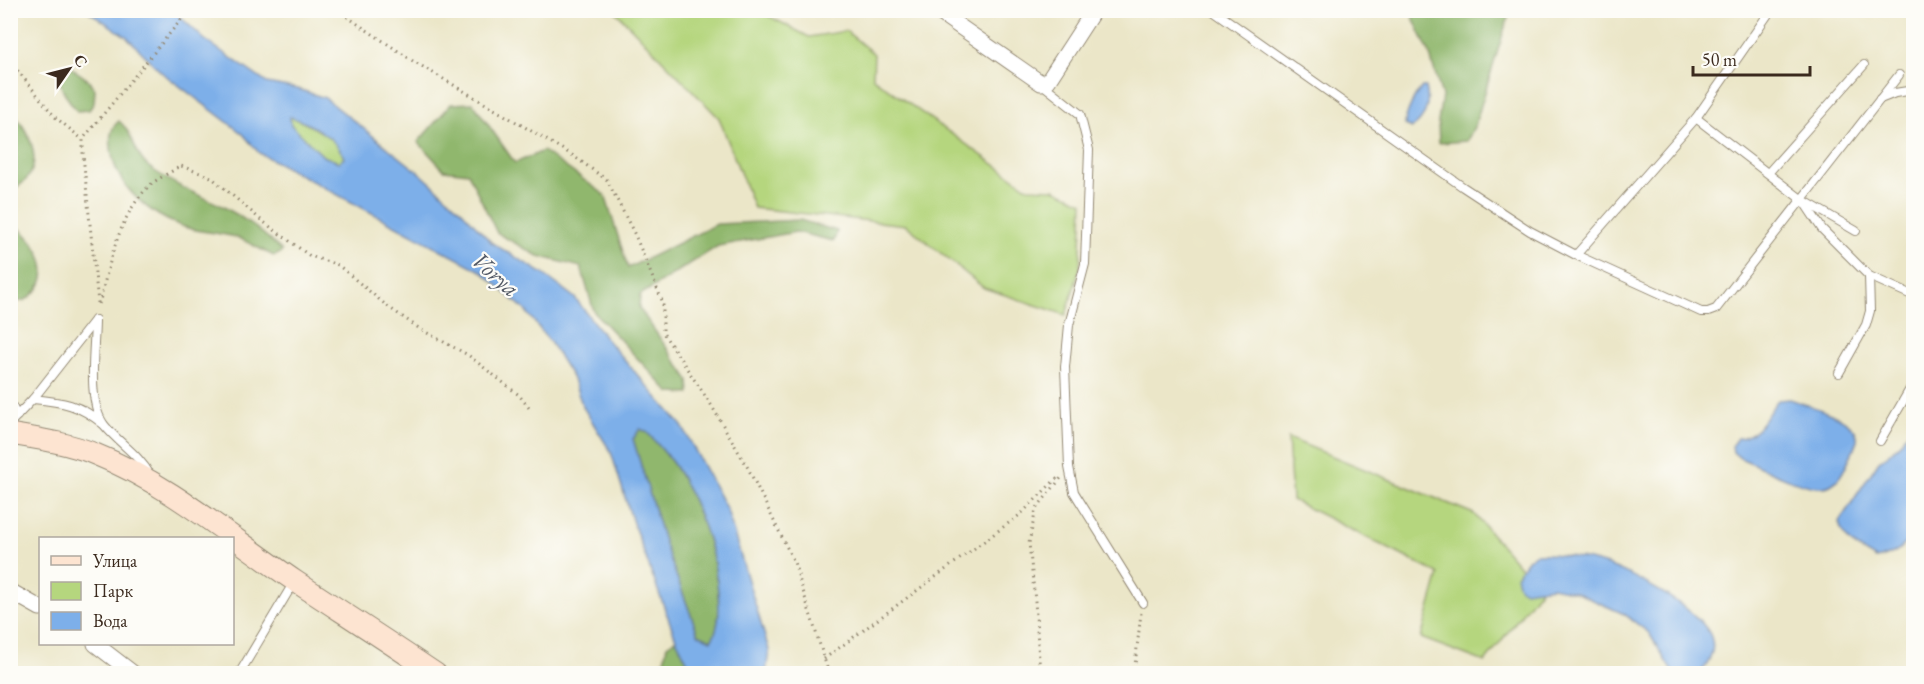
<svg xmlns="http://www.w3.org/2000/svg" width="1924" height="684" viewBox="0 0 1924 684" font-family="'EB Garamond',serif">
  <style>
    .green { fill: #b5d67e; stroke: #78804e; stroke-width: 1.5 }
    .forest { fill: #90b76d; stroke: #667046; stroke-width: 1.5 }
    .water { fill: #7dafe9; stroke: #5c6c84; stroke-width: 1.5; fill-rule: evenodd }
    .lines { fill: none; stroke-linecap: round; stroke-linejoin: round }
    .lane-casing { stroke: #938873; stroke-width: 10 }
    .street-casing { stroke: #938873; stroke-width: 17 }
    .secondary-casing { stroke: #938873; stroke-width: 23 }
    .path { stroke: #938873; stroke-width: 3; stroke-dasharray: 1.5 4.5; stroke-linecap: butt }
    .lane { stroke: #fff; stroke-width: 8 }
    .street { stroke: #fff; stroke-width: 15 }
    .secondary { stroke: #fde4d1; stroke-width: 21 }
    .labels { text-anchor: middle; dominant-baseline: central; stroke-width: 4.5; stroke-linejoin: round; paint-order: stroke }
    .water-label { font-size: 24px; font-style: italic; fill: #525965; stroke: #fdfcf7 }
  </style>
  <rect width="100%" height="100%" fill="#fdfcf7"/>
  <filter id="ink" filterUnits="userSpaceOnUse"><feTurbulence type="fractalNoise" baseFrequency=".0167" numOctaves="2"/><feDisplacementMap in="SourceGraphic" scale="12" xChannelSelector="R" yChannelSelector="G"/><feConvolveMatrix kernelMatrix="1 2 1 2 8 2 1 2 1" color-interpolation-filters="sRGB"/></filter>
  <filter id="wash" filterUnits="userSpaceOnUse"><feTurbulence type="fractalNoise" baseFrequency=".008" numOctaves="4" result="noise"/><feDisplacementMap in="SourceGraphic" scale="24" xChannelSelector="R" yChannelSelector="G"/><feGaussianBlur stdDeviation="1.35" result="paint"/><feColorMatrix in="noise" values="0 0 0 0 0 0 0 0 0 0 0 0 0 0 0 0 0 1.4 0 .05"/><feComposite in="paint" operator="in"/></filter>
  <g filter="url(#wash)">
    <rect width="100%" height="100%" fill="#ebe6c8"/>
    <g class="green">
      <path d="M 615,11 L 759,11 L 809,37 L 846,31 L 874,54 L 873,78 L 1028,188 L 1054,189 L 1083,202 L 1080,268 L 1066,315 L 984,288 L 906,225 L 754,208 L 719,118 Z"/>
      <path d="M 290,116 C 310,126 337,136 344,158 L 339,163 L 323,156 L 291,125 Z"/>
      <path d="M 1288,438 L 1474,514 L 1540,590 L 1485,662 L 1421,638 L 1439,574 L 1292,500 Z"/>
    </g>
    <g class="forest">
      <path d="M 1411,11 L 1510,11 L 1475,125 L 1467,141 L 1439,143 L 1438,122 L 1442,96 L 1429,52 L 1415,22 Z"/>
      <path d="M 69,66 L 87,79 L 95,89 L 94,103 L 89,110 L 77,111 C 67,98 55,84 61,68 Z"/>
      <path d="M 473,103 L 515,163 L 543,151 L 605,195 L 628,268 L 717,224 L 800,220 L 837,231 L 834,241 L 796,232 L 718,246 L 640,295 L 639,308 L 689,380 L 690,394 L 670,393 L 594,312 L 581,267 L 538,256 L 497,233 L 468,173 L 444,170 L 418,142 L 451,104 Z"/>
      <path d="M 10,110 C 33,134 49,173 11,190 Z"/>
      <path d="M 119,121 C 134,133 135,157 149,167 C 172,184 197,194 222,206 C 245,218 264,233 282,251 L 281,253 L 274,256 C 263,251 252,244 241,239 C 221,231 199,234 179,225 C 149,214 118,187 112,155 C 110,142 108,130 119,121 Z"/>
      <path d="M 11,223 C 34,236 58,272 33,294 C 32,295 26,300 25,300 C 21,302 15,301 11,302 Z"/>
      <path d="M 640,428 L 647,432 C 656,443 668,455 676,468 C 686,484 697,509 704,527 C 713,551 728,619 711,640 L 698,634 L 666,548 L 633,439 Z"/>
      <path d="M 676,639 L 693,673 L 666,673 L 663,666 L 667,645 Z"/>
    </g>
    <g class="water">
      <path d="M 88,11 L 174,11 L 204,39 L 267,83 L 298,89 L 325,98 L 421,174 L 462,211 L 492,243 L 542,273 L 575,298 L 608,341 L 682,426 L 727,510 L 769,650 L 766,673 L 693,673 L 676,639 L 633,523 L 611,452 L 583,407 L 572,377 L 550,342 L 525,310 L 481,271 L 259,153 L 243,134 L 161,72 L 127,37 ZM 290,117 C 309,123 338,138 344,158 L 339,162 L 323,156 L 291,125 ZM 640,429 L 647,432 C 656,443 668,455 676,468 C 686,484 697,509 704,527 C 713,550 728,619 711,640 L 698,634 L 666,548 L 633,439 Z"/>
      <path d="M 1422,87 L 1426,87 C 1430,102 1426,119 1412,128 L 1405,125 C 1405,114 1415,95 1422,87 Z"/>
      <path d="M 1790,399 C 1806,405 1861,419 1857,440 C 1855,449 1849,458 1846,466 C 1841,476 1835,486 1823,487 C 1806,490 1759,466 1740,458 L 1733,452 L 1732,445 L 1737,438 C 1758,438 1766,414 1778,400 Z"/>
      <path d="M 1913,424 L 1913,536 C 1903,548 1892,556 1876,559 C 1860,549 1843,542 1839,522 L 1879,461 L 1889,454 L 1900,443 Z"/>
      <path d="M 1535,554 C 1557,553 1583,558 1604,564 C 1630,572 1706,612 1712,640 C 1715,652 1708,665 1700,673 L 1673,673 L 1649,633 L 1624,614 L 1575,592 L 1552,587 L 1525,591 L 1519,587 L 1516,576 L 1528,559 Z"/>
    </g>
  </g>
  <g filter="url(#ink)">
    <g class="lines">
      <defs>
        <g id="lane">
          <path d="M 1213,10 L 1463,187 L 1530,231 L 1576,255 L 1701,312 L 1708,312 L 1716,309 L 1899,75"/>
          <path d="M 1041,83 L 1080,114 L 1089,150 L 1085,264 L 1069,325 L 1065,367 L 1069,467 L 1074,492 L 1143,603"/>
          <path d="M 1880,99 L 1895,93 L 1914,90"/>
          <path d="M 1696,118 L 1801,199 L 1856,231"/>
          <path d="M 1769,172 L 1864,65"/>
          <path d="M 1804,202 L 1822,229 L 1869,276 L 1914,296"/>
          <path d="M 1576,255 L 1696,118 L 1771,10"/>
          <path d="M 95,320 C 95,348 86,403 105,426 C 120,444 139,455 150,475"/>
          <path d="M 1839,373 L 1866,325 L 1870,311 L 1869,276"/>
          <path d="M 33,399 C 63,402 79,404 103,424"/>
          <path d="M 10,402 L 17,416"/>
          <path d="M 10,423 L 33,399 L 95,320"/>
          <path d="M 1880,441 L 1914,382"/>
          <path d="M 239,674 L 294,582"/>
        </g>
        <g id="street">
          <path d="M 936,10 L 1041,83 L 1048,81 L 1094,10"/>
          <path d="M 10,591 L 40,608"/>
          <path d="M 95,644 L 134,674"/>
        </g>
        <path id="secondary" d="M 10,434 C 39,439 68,443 95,454 C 168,483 230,537 295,581 C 342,612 389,642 436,674"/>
      </defs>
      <use href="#lane" class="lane-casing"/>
      <use href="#street" class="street-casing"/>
      <use href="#secondary" class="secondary-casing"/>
      <g class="path">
        <path d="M 337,10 L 413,61 L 572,155 L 607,180 L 635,235 L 663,303 L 663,333 L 710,403 L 748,468 L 794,562 L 829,674"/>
        <path d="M 10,61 L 55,117 L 82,139"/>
        <path d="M 98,303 L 83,155 L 83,139 L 189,10"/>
        <path d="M 99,304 C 110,263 118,217 149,186 C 158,178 171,172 181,166 L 211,177 L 261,220 L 310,256 L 338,265 L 387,306 L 420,329 L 468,355 L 519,395 L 529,408"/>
        <path d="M 824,659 L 1021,514 L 1059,476"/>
        <path d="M 1040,674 L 1035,601 L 1029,543 L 1036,509 L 1061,478"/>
        <path d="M 1134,674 L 1141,613"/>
      </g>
      <use href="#lane" class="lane"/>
      <use href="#street" class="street"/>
      <use href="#secondary" class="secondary"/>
    </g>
  </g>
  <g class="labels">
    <g class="water-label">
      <text transform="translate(496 274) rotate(42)">Vorya</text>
    </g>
  </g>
  <rect width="1924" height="684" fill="none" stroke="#fdfcf7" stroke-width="36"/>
  <rect x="39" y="537" width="195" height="108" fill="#fdfcf7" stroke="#afa8a0" stroke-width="1.5"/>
  <rect x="51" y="556" width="30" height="9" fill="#fde4d1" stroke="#afa8a0" stroke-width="1.5"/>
  <text x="93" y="567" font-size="18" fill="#3b2a1e">Улица</text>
  <rect x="51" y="582" width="30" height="18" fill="#b5d67e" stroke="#afa8a0" stroke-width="1.5"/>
  <text x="93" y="597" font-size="18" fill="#3b2a1e">Парк</text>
  <rect x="51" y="612" width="30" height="18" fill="#7dafe9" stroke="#afa8a0" stroke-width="1.5"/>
  <text x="93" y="627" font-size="18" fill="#3b2a1e">Вода</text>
  <g transform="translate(69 69) rotate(55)" stroke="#fdfcf7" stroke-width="4.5" paint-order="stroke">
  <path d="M0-4.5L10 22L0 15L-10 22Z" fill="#3b2a1e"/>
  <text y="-9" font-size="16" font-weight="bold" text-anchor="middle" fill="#3b2a1e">С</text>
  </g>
  <path d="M1693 66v9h117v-9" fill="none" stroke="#3b2a1e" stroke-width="3"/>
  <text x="1702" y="66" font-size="18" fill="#3b2a1e" stroke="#fdfcf7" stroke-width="4.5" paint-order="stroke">50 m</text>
</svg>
